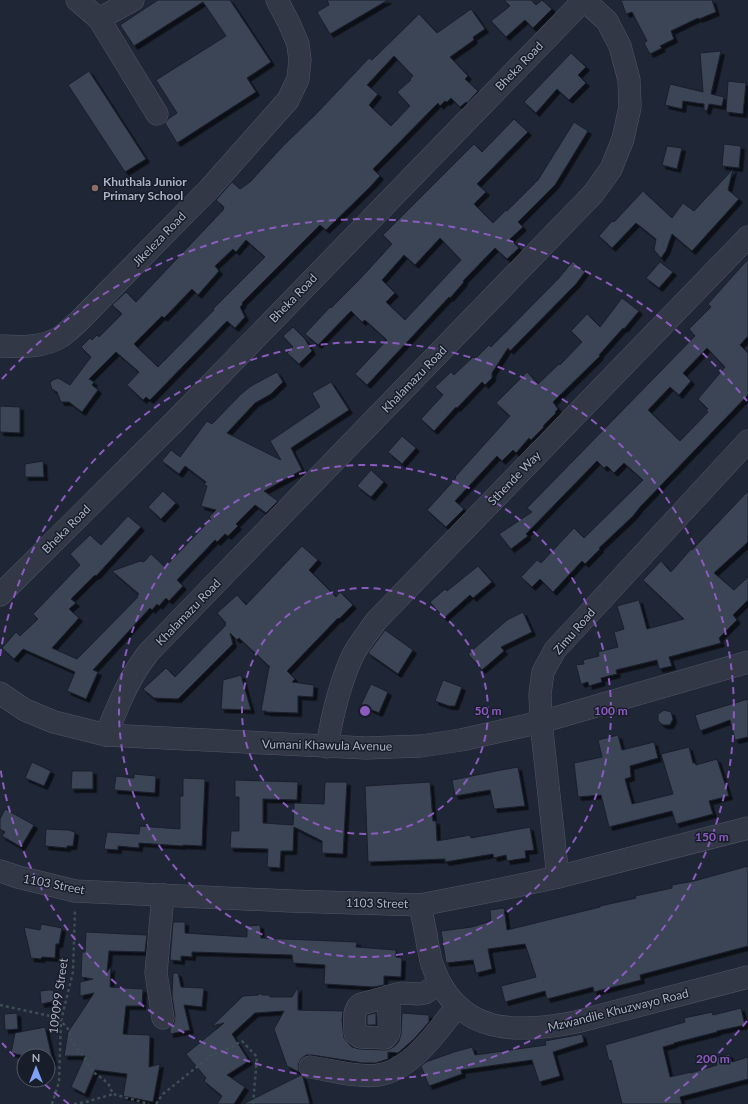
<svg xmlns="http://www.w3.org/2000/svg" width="748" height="1104" viewBox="0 0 748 1104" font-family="Lato,sans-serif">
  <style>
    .building { fill: #3b4456; stroke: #1a1f2c; fill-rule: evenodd; filter: url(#shadow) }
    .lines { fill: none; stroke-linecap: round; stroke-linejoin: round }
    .minor-casing { stroke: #505564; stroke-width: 23 }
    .path { stroke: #3e4f54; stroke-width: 2.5; stroke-dasharray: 3 3; stroke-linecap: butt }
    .minor { stroke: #323846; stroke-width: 22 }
    .ring { fill: none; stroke: #8c5bc0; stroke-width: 2; stroke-dasharray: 7 5 }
    .education-dot { fill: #8d6e63; stroke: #181d2a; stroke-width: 1.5 }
    .labels { text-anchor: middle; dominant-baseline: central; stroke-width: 3; stroke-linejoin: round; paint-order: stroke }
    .street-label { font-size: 12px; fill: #acb2c3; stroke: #181d2a }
    .poi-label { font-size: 12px; font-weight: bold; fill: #acb2c3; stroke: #181d2a; text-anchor: start }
    .centre { fill: #8c5bc0; stroke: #181d2a; stroke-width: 2 }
    .ring-label { font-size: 12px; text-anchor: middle; font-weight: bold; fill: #8c5bc0; stroke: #181d2a; stroke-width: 3; stroke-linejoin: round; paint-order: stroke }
  </style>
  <defs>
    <filter id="shadow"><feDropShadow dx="3.5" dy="3.5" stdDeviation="0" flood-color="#0009"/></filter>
  </defs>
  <rect width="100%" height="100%" fill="#1f2635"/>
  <g class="building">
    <path d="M 158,0 L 230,0 L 271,62 L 247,78 L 256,92 L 177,143 L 165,123 L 168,119 L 177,113 L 156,80 L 226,36 L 203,2 L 134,46 L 120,25 Z"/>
    <path d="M 327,0 L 388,0 L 330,34 L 317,12 L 329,5 Z"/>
    <path d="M 504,0 L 531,0 L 536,5 L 542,0 L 552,9 L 533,28 L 525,20 L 506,37 L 491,21 L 510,6 Z"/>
    <path d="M 621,0 L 712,0 L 716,12 L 699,19 L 698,18 L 671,31 L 674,39 L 660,46 L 662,48 L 650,54 L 644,43 L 647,41 L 632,12 L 626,14 Z"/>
    <path d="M 471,9 L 485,29 L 473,37 L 474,40 L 450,57 L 468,76 L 465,79 L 478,91 L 467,103 L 466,102 L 460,107 L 451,98 L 447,102 L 445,101 L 440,106 L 438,103 L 373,169 L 380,176 L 370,187 L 326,230 L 320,225 L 242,303 L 243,304 L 240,307 L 245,317 L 235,328 L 227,321 L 150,400 L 146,397 L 143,400 L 127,385 L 139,372 L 116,352 L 89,379 L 94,382 L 92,385 L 98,390 L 82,412 L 69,402 L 61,402 L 57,392 L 52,389 L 50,383 L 53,380 L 58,378 L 70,385 L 91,357 L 81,347 L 90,338 L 92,340 L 97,335 L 99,337 L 122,314 L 112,305 L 126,292 L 136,302 L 223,210 L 224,207 L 216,200 L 232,182 L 240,189 L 250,182 L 283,146 L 318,112 L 369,58 L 372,60 L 419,14 L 437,33 ZM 394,56 L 413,76 L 410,79 L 411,80 L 397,92 L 410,106 L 391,126 L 369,105 L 378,94 L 367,85 ZM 246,240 L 265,257 L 213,309 L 214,310 L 158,367 L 134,344 L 162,316 L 164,318 L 192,289 L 198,295 L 219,271 L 215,266 L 233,249 L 236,252 Z"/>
    <path d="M 721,51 L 711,94 L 724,97 L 722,106 L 709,104 L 707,111 L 704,110 L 704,104 L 683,101 L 682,109 L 665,105 L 670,84 L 703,92 L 700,53 Z"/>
    <path d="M 571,53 L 586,67 L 578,75 L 586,83 L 569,100 L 557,89 L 536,113 L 524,102 Z"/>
    <path d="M 89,71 L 146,159 L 125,172 L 68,85 Z"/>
    <path d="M 728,81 L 746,83 L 743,114 L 726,112 Z"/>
    <path d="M 514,119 L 528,132 L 477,184 L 486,192 L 474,204 L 493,223 L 506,210 L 507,211 L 538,180 L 574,122 L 588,131 L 555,185 L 518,222 L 523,227 L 510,239 L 519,248 L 507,259 L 495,248 L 463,281 L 464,282 L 450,298 L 449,297 L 367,385 L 355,374 L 387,340 L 365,320 L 362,322 L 351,311 L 318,345 L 305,334 L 330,307 L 331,308 L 358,281 L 392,244 L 383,235 L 474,144 L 482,152 ZM 440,238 L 461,260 L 405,320 L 386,302 L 395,293 L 382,280 L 404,255 L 415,265 Z"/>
    <path d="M 724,144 L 741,146 L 739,168 L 722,166 Z"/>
    <path d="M 667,146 L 682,148 L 677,169 L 662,165 Z"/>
    <path d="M 733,169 L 728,190 L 739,199 L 692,251 L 672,234 L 666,251 L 661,258 L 654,250 L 656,239 L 636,223 L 612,248 L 599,236 L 612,221 L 614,222 L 643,191 L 672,218 L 683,203 L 694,211 Z"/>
    <path d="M 748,259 L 748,336 L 740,345 L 748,353 L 748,395 L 640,507 L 633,516 L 599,548 L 600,549 L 585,564 L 582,561 L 553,592 L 540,579 L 532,587 L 521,577 L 537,560 L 541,563 L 574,528 L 584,538 L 643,480 L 624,463 L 614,473 L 607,466 L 604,468 L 597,461 L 526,534 L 528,536 L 511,549 L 499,534 L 532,512 L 527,508 L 695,336 L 689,329 L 711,307 L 708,304 ZM 707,348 L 725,367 L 698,399 L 708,409 L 706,410 L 708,412 L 680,441 L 648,410 L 670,387 L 679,395 L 691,381 L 683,373 Z"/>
    <path d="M 573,261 L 585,272 L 576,284 L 510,351 L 508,348 L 492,373 L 492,378 L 485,385 L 482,382 L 457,408 L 456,407 L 434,431 L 421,419 L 443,395 L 435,387 L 451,372 L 454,375 L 473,357 L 476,358 L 489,345 L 491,347 L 559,278 Z"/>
    <path d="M 660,262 L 673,272 L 659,288 L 646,278 Z"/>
    <path d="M 622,298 L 639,311 L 624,329 L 623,328 L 599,355 L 600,356 L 553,402 L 558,409 L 555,412 L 556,413 L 543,426 L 544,427 L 531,440 L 529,438 L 516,453 L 513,450 L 502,461 L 497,456 L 455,501 L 464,509 L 446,527 L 427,510 L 456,478 L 455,477 L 510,416 L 496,403 L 527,372 L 538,384 L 559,364 L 560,365 L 582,342 L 571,331 L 587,314 L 600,327 Z"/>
    <path d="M 293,327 L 305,339 L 312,351 L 299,364 L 287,353 L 293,347 L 283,336 Z"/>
    <path d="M 277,372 L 283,382 L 271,394 L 255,403 L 227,433 L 281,460 L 270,441 L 320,407 L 312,393 L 331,382 L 349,410 L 291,448 L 302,470 L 264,491 L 278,501 L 266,513 L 255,505 L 236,524 L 238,526 L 228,536 L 225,534 L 217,542 L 215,540 L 177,580 L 183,586 L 169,601 L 166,598 L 159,606 L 157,604 L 152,610 L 150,608 L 93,670 L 98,672 L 86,699 L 67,691 L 75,672 L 23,649 L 14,659 L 2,648 L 16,632 L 20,636 L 38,619 L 33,614 L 80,565 L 70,554 L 90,535 L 101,545 L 128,516 L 141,527 L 96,576 L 95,575 L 71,599 L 76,603 L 69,609 L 79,618 L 52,648 L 77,659 L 138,597 L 137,596 L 139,594 L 112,571 L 140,561 L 144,562 L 151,554 L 165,567 L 211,519 L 209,517 L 216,510 L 201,506 L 207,486 L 204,485 L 206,482 L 185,466 L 179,474 L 162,461 L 171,450 L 180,457 L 207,421 L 212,424 L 241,394 L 251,386 Z"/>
    <path d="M 0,406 L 20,407 L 20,433 L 0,432 Z"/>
    <path d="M 402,436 L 416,448 L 402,464 L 388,452 Z"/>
    <path d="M 43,461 L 44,477 L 25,477 L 25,464 Z"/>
    <path d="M 371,470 L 384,482 L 371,497 L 357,486 Z"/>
    <path d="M 163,491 L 176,503 L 161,519 L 148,507 Z"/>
    <path d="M 748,491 L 748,542 L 714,573 L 734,590 L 748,577 L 748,600 L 733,615 L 737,620 L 719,638 L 721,643 L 669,657 L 672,666 L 659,669 L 657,660 L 616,670 L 617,674 L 601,678 L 602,682 L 589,686 L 588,682 L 581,684 L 576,665 L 584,664 L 583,660 L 599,656 L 598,652 L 618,647 L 614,632 L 624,629 L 617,606 L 639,600 L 647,629 L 684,619 L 643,580 L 661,561 L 671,572 L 691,549 L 692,550 Z"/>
    <path d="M 302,546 L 318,560 L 309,570 L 336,597 L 340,592 L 353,605 L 339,619 L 338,618 L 287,671 L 295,679 L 292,682 L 314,685 L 313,697 L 298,696 L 298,713 L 266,712 L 266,711 L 261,711 L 269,667 L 270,667 L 239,638 L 237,640 L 230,633 L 233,644 L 178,699 L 154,698 L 143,689 L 166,668 L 175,677 L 226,625 L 225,624 L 226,623 L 217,613 L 237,595 L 246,605 Z"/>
    <path d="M 478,566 L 492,582 L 473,598 L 470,595 L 444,618 L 430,602 L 445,589 L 447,591 Z"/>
    <path d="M 523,612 L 532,632 L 501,647 L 504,651 L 482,670 L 468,654 L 507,620 Z"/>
    <path d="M 385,630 L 413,650 L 398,674 L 368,653 Z"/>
    <path d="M 241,675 L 251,710 L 221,709 L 223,680 Z"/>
    <path d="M 443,680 L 462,687 L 455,706 L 449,706 L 435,701 Z"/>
    <path d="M 371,684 L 388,692 L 379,713 L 361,705 Z"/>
    <path d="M 748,699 L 748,737 L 735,740 L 730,720 L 700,731 L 695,715 Z"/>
    <path d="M 664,710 L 671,712 L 673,719 L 670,725 L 663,725 L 658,721 L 658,714 Z"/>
    <path d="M 618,735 L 622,750 L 654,742 L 658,758 L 630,766 L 631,777 L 625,779 L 632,804 L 673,794 L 661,754 L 689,747 L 693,763 L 695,763 L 696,765 L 717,759 L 729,796 L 709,801 L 713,814 L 676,824 L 672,811 L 609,827 L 601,795 L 578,797 L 574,763 L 602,757 L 598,740 Z"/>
    <path d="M 32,762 L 51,771 L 44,786 L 25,778 Z"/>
    <path d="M 518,767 L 525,806 L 494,809 L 490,790 L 455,796 L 452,780 L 501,770 Z"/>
    <path d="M 72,771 L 93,771 L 93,789 L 71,789 Z"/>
    <path d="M 134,774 L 156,776 L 155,793 L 114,790 L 116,776 L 134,778 Z"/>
    <path d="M 183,778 L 205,779 L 202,846 L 183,845 L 183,846 L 139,843 L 139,848 L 118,846 L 118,850 L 104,849 L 107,832 L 139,834 L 140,826 L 180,829 L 180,796 L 183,796 Z"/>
    <path d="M 235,780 L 298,782 L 297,800 L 263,799 L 263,823 L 293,825 L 294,803 L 324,804 L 325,782 L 347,782 L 343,854 L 322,853 L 322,841 L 294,827 L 293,851 L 281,851 L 280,868 L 267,867 L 268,849 L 230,848 L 231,831 L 239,831 L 239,797 L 235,797 Z"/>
    <path d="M 430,782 L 433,821 L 436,821 L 437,841 L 470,835 L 471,838 L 530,827 L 534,850 L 525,851 L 526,858 L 507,861 L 506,855 L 494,858 L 493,854 L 445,862 L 445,859 L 368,862 L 365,786 Z"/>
    <path d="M 5,809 L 34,825 L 21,847 L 2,836 L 5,832 L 0,829 L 0,819 Z"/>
    <path d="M 46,829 L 68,830 L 75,832 L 73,846 L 67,846 L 67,848 L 45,846 Z"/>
    <path d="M 748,866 L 748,946 L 640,975 L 641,980 L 594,992 L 593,987 L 547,999 L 545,991 L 505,1002 L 501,986 L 536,977 L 525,944 L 488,949 L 492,969 L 476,973 L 473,960 L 446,963 L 441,931 L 472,927 L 491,921 L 490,910 L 504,908 L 507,930 L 600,907 L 600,906 L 636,898 L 635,896 L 672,888 L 672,885 L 694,881 Z"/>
    <path d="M 173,922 L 185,922 L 185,933 L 247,937 L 247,926 L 260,925 L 261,938 L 357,942 L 356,947 L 396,950 L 396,957 L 402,958 L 401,977 L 384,976 L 384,985 L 374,987 L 324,984 L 325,965 L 293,963 L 292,955 L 192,952 L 192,957 L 181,956 L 181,961 L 170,960 Z"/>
    <path d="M 41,924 L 62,928 L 59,944 L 56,944 L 55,958 L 42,957 L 41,959 L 31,958 L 24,927 L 40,930 Z"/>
    <path d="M 86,932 L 147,935 L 145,952 L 109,951 L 107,972 L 111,967 L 110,987 L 143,989 L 142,1006 L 126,1006 L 123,1034 L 150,1035 L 149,1067 L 160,1064 L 153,1102 L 123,1096 L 127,1074 L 95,1070 L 85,1094 L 71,1087 L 85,1056 L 64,1056 L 68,1032 L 94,993 L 80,996 L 80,982 L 93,979 L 81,977 L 82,952 L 85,952 Z"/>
    <path d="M 173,973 L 178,973 L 181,987 L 204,988 L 202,1007 L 184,1005 L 190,1030 L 170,1034 L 170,1028 L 174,1023 L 175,1016 L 172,996 Z"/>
    <path d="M 298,987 L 298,1010 L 343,1011 L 342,1021 L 344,1038 L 352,1047 L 359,1049 L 385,1050 L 390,1049 L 395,1046 L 399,1041 L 401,1034 L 402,1013 L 429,1015 L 429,1022 L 414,1039 L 398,1053 L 388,1052 L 388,1059 L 376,1063 L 363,1063 L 312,1055 L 306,1055 L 301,1059 L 298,1065 L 299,1072 L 287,1066 L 274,1029 L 284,1011 L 255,1013 L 232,1034 L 249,1061 L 227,1075 L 245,1087 L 234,1104 L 217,1104 L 222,1096 L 204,1081 L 206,1078 L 186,1054 L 224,1023 L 212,1026 L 243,996 L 258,995 L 261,993 L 262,995 L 270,995 L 270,997 L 292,997 Z"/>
    <path d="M 48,990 L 53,990 L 56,1001 L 41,1004 L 40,991 Z"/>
    <path d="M 741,1008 L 745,1025 L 717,1031 L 717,1032 L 674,1043 L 674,1044 L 663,1047 L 670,1077 L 691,1072 L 691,1073 L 717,1065 L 715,1058 L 729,1054 L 732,1062 L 748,1057 L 748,1079 L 680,1097 L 682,1104 L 622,1104 L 611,1060 L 609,1061 L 605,1045 L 685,1022 L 684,1018 L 712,1012 L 713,1015 Z"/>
    <path d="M 17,1013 L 18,1029 L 5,1030 L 4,1014 Z"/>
    <path d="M 376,1013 L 376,1025 L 367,1025 L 367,1015 Z"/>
    <path d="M 45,1027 L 53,1062 L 48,1061 L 48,1056 L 25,1056 L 11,1053 L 15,1033 Z"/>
    <path d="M 582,1034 L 584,1042 L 553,1052 L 560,1076 L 539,1082 L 532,1060 L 461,1070 L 462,1074 L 429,1086 L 421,1066 L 426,1062 L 454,1052 L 472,1047 L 475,1055 L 546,1045 L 545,1041 Z"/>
    <path d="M 301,1075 L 303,1077 L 310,1104 L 243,1104 Z"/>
  </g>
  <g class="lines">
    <defs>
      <g id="minor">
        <path d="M 77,0 L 99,19 L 157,114"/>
        <path d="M 99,19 L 133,0"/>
        <path d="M 0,346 C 21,347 44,348 62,336 C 68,331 74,326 79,321 L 210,188 L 288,100 L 298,79 L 300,60 L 298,44 L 289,23 L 277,0"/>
        <path d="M 0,595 L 176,420 L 584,0"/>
        <path d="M 0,693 L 25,710 L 54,722 L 106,735 L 366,748 L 421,746 L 461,740 L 541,722 L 748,662"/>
        <path d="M 106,735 C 118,706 129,677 149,652 L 593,194 L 611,169 L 623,139 L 630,107 L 629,80 L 620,46 L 607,21 L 584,0"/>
        <path d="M 327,747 C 332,716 339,686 352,657 C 358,644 368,633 376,621 L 748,237"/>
        <path d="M 0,871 L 18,877 L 75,891 L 290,901 L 420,905 L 497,890 L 558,877 L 748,828"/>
        <path d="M 558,877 L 541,722 L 540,694 L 543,672 L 555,650 L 748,441"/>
        <path d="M 163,895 L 156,973 L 163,1018"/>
        <path d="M 420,905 C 423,919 426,933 428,947 C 430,953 430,961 433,967 C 458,1035 516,1034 576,1022 L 748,977"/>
        <path d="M 389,996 L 389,1033 L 385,1038 L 360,1037 L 355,1033 C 355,1023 352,1009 361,1004 L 401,993 L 419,994 L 425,993 L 440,983"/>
        <path d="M 310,1067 C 330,1070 359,1078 378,1075 C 410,1071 439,1030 457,1006"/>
      </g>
    </defs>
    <use href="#minor" class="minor-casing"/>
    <g class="path">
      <path d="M 0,1005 L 50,1016 L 61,1021 L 69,1030 L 71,1041 L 85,1058 L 92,1071 L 108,1083 L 113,1094 L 149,1104"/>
      <path d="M 52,1104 L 59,1082 L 61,1021 L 73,972 L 75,909"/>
      <path d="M 74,1104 L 86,1102 L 113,1094"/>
      <path d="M 156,1104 L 163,1094 L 213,1054 L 222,1052 L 242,1041 L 257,1057 L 253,1104"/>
    </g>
    <use href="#minor" class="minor"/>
  </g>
  <g class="ring">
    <circle cx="365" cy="711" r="123"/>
    <circle cx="365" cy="711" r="246"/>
    <path d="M0 656A369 369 0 1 1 0 766"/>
    <path d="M747 1021A492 492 0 0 1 661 1104M69 1104A492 492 0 0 1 42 1082M23 1065A492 492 0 0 1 2 1043M2 379A492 492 0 0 1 747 401"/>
  </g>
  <circle class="education-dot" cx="95" cy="188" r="4"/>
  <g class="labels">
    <g class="street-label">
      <text transform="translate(519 66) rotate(-46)">Bheka Road</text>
      <text transform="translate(159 239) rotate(-46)">Jikeleza Road</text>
      <text transform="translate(293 298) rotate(-46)">Bheka Road</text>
      <text transform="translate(414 379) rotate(-46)">Khalamazu Road</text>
      <text transform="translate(514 478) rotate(-46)">Sthende Way</text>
      <text transform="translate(66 529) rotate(-45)">Bheka Road</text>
      <text transform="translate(188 612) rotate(-46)">Khalamazu Road</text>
      <text transform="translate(574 631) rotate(-49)">Zimu Road</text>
      <text transform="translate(327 745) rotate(1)">Vumani Khawula Avenue</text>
      <text transform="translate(54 884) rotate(11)">1103 Street</text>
      <text transform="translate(377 903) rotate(1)">1103 Street</text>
      <text transform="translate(58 996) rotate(-82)">109099 Street</text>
      <text transform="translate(618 1010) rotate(-14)">Mzwandile Khuzwayo Road</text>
    </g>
    <g class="poi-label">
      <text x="103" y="181">Khuthala Junior<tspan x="103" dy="14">Primary School</tspan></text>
    </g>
  </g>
  <circle cx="365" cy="711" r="6" class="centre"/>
  <g class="ring-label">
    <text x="488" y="715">50 m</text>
    <text x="611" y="715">100 m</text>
    <text x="712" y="841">150 m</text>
    <text x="713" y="1063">200 m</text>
  </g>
  <g transform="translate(36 1068)"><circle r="19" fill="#181d2a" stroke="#535967"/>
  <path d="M0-3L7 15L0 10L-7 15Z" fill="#7d9ff7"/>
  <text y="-6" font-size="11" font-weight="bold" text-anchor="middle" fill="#acb2c3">N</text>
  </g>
</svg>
